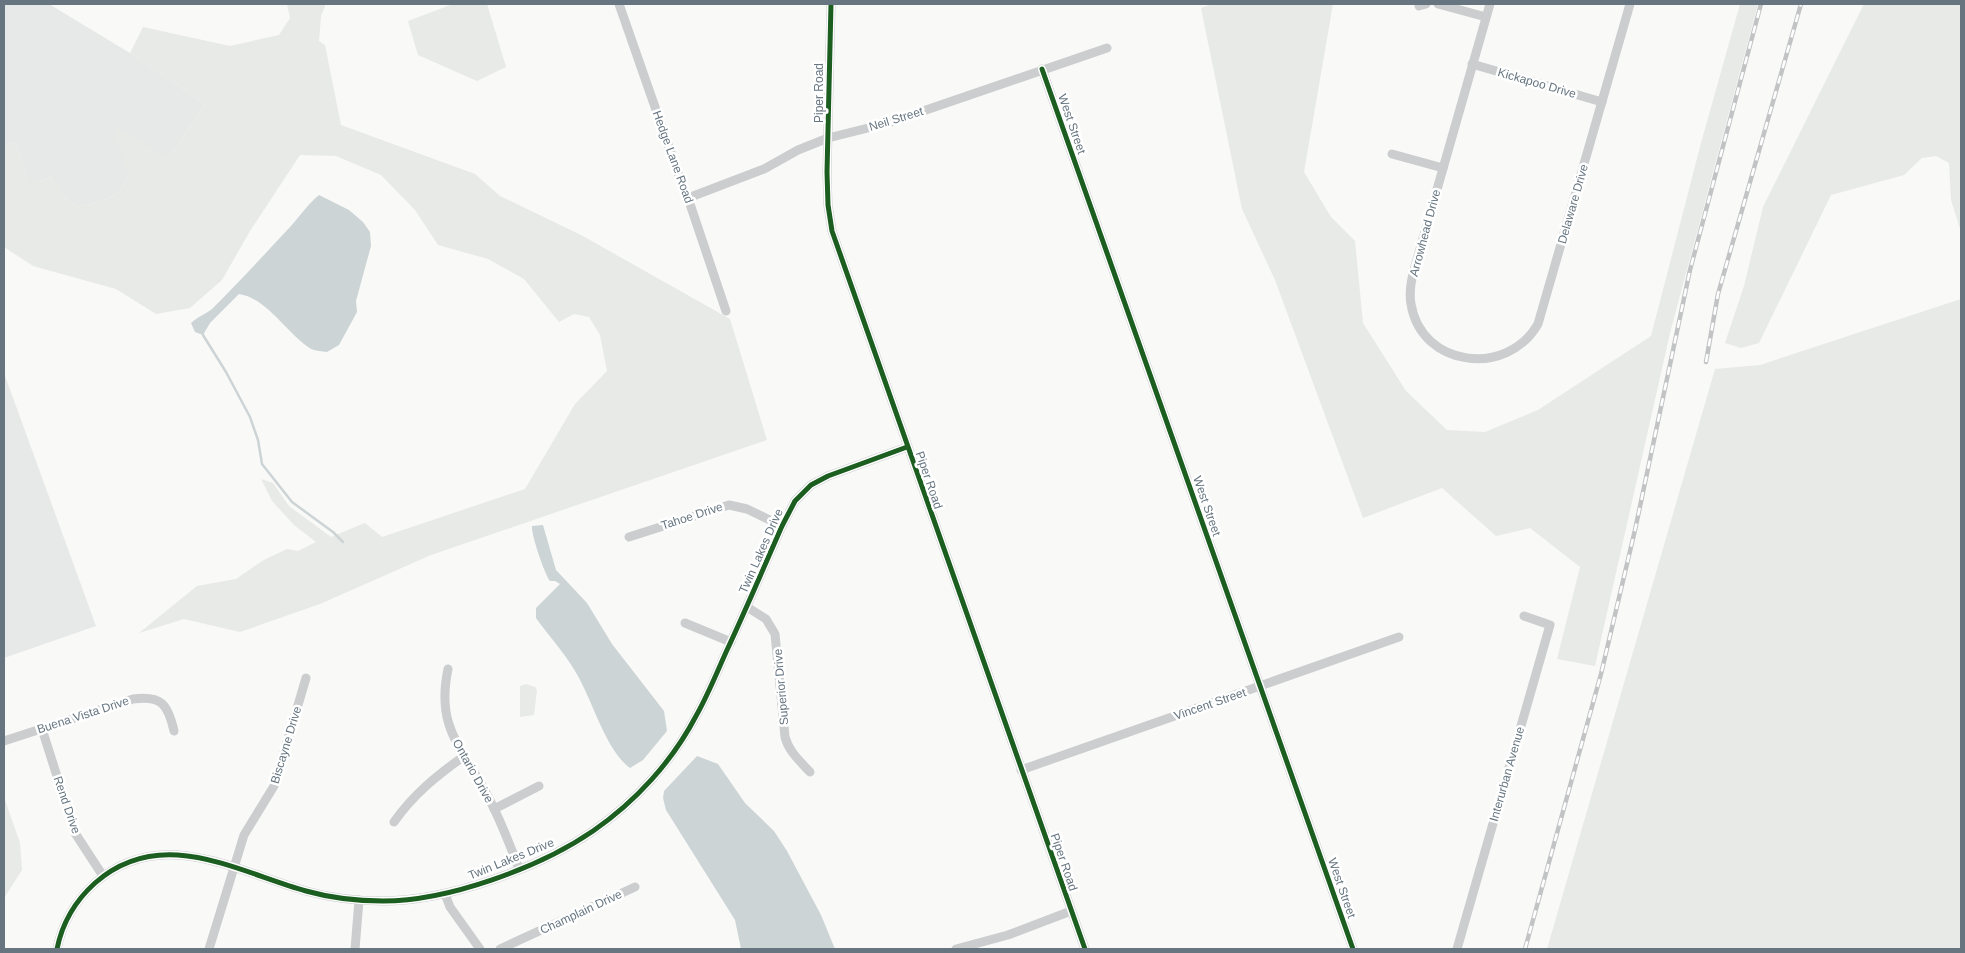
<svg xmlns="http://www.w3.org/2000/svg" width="1965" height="953" viewBox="0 0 1965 953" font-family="Arial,sans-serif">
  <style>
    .built { fill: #e7e9e8 }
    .green { fill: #e7eae6 }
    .water { fill: #cdd4d6 }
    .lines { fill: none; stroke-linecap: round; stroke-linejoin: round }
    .stream { stroke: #cdd4d6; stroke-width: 2.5 }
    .minor { stroke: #cbcdce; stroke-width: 9 }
    .rail-casing { stroke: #c2c3c4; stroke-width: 4.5 }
    .rail { stroke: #fff; stroke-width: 2.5; stroke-dasharray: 8; stroke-linecap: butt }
    .cycleway-casing { stroke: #fff; stroke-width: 8 }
    .cycleway { stroke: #1b5e20; stroke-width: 5 }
    .labels { text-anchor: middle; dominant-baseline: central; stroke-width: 5; stroke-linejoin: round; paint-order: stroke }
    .street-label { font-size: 12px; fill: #667580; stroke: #fff }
  </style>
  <rect width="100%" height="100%" fill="#f9f9f8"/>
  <g class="built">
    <path d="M 4,4 L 49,4 L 130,53 L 205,104 L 169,158 L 128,176 L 119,193 L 101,201 L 79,207 L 65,198 L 52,177 L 29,184 L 15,142 L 4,145 Z"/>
    <path d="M 4,373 L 96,626 L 4,658 Z"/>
  </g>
  <g class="green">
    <path d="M 287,4 L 326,4 L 321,16 L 319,41 L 325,45 L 341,125 L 475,174 L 500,196 L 581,235 L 730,319 L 767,440 L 431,555 L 320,604 L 240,632 L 184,619 L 139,633 L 197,586 L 236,579 L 262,561 L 287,549 L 298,551 L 316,542 L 294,525 L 272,501 L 261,479 L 273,483 L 289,506 L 331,537 L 365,523 L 382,537 L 525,489 L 575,404 L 607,371 L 600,335 L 589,317 L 574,314 L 559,322 L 524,279 L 488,259 L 438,245 L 415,210 L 381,175 L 336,156 L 300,155 L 250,231 L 222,280 L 190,308 L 156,314 L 116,289 L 33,266 L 4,247 L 4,145 L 15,142 L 29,183 L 53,177 L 65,198 L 79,207 L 101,201 L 119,193 L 128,176 L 113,125 L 169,158 L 205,104 L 130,53 L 143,27 L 230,46 L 279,35 L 290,18 Z"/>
    <path d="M 453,4 L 487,4 L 506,67 L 477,81 L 418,55 L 408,21 Z"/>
    <path d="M 1212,4 L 1333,4 L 1304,172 L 1331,217 L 1355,241 L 1363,323 L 1406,391 L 1447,430 L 1485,432 L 1538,410 L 1651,336 L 1701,143 L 1740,4 L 1758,4 L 1670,333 L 1595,666 L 1557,659 L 1580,567 L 1530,528 L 1496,536 L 1442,488 L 1363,518 L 1275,280 L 1242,209 L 1201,8 Z"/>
    <path d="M 1864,4 L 1961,4 L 1961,232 L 1951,200 L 1949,163 L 1936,156 L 1922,158 L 1904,175 L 1831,195 L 1759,343 L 1741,348 L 1725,343 L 1744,286 L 1763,207 Z"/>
    <path d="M 1961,299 L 1961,949 L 1547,949 L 1715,369 L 1760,365 Z"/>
    <path d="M 526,684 L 535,687 L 537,690 L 534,715 L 520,717 L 520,686 Z"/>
    <path d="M 4,797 L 20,843 L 22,870 L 4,898 Z"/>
  </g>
  <g class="water">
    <path d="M 319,195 L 349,210 L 363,222 L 370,232 L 371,246 L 356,301 L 357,312 L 339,345 L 327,352 C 322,351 316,351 311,349 C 288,335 267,298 239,294 L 210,323 L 203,335 L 195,332 L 191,323 C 197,317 204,315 212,309 C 239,282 264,255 290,227 C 300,216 307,205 319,195 Z"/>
    <path d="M 543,525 L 556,570 L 587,603 L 612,644 L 664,711 L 667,731 L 643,760 L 630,768 C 605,750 592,698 575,671 C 564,652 549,636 536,618 L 536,608 L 560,584 L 555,581 L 550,581 C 545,575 531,535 532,526 Z"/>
    <path d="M 697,756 L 718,764 L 745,803 L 774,831 L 787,851 L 821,915 L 835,949 L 741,949 L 735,920 L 666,810 L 663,798 L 664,791 Z"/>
  </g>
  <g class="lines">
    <path class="stream" d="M 203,335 L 226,372 L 250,417 L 258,440 L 262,464 L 292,502 L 333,532 L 343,542"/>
    <g class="minor">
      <path d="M 619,4 L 684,190 L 688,198 L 726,311"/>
      <path d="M 831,4 L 827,172 L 828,205 L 832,231 L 1085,949"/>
      <path d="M 1438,4 L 1486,17"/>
      <path d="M 1490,4 L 1414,270 C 1411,281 1409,293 1411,304 C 1421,367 1507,378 1538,324 L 1630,4"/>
      <path d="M 1419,6 L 1426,4"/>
      <path d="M 1472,64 L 1602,102"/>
      <path d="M 1042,69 L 1353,949"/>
      <path d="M 1392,154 L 1443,168"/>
      <path d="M 688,198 L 764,169 L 798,150 L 828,138 L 888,123 L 1107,48"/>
      <path d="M 629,537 L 729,505 L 747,509 L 782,526"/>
      <path d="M 747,607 L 766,619 L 775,634 L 785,737 C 789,752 800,761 810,772"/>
      <path d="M 685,623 L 731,642"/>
      <path d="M 448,669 C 436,726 460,745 485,791 C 499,816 509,842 519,869"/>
      <path d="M 42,729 L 75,833 L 103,876"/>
      <path d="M 4,741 L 133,699 C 161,695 168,704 174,731"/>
      <path d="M 1021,770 L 1399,637"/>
      <path d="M 494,809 L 539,786"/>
      <path d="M 394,822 C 413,795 436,776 463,757"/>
      <path d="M 445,894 L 450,907 L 480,949"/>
      <path d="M 57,949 C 62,924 75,901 95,883 C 161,825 235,871 306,891 C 331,898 357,901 383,901 C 448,901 539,868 593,831 C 635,802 672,762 696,716 C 708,695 717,672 727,650 C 746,609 764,567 782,526 L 795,501 L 811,485 L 828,476 L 907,447"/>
      <path d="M 209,949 L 244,835 L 274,786 L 306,678"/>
      <path d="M 355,949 L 359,900"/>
      <path d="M 500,949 L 635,887"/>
      <path d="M 956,949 L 1008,935 L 1071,911"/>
      <path d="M 1457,949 L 1550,625 L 1524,616"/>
    </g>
    <defs>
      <g id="rail">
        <path d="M 1706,362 L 1718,294 L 1801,4"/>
        <path d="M 1525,949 L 1601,674 L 1635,530 L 1690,270 L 1761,4"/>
      </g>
    </defs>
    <use href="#rail" class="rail-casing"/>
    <use href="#rail" class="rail"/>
    <defs>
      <g id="cycleway">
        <path d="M 831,4 L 827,172 L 828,205 L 832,231 L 1085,949"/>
        <path d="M 1042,69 L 1353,949"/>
        <path d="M 57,949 C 62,924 75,901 95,883 C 161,825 235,871 306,891 C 331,898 357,901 383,901 C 448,901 539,868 593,831 C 635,802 672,762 696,716 C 708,695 717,672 727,650 C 746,609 764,567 782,526 L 795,501 L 811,485 L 828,476 L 907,447"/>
      </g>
    </defs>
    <use href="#cycleway" class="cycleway-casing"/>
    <use href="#cycleway" class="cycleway"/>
  </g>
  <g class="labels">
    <g class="street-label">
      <text transform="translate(1537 83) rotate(16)">Kickapoo Drive</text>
      <text transform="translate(819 93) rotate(-90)">Piper Road</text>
      <text transform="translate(896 119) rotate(-17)">Neil Street</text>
      <text transform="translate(1072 124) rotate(71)">West Street</text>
      <text transform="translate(673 157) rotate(70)">Hedge Lane Road</text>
      <text transform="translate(1573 204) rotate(-74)">Delaware Drive</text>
      <text transform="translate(1425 233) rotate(-75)">Arrowhead Drive</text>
      <text transform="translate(929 480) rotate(71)">Piper Road</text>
      <text transform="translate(1207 506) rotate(71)">West Street</text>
      <text transform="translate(692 516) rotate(-18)">Tahoe Drive</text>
      <text transform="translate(761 551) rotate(-66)">Twin Lakes Drive</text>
      <text transform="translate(781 687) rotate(-95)">Superior Drive</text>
      <text transform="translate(1210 704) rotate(-19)">Vincent Street</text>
      <text transform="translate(83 715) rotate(-18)">Buena Vista Drive</text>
      <text transform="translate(286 745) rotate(-73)">Biscayne Drive</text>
      <text transform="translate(473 771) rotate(61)">Ontario Drive</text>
      <text transform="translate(1507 774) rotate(-74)">Interurban Avenue</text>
      <text transform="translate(67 805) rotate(71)">Rend Drive</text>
      <text transform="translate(511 859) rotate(-22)">Twin Lakes Drive</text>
      <text transform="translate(1064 862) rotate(71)">Piper Road</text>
      <text transform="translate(1342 888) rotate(71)">West Street</text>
      <text transform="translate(581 912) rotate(-25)">Champlain Drive</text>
    </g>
  </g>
  <rect width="1965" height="953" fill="none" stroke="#667580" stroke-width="10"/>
</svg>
